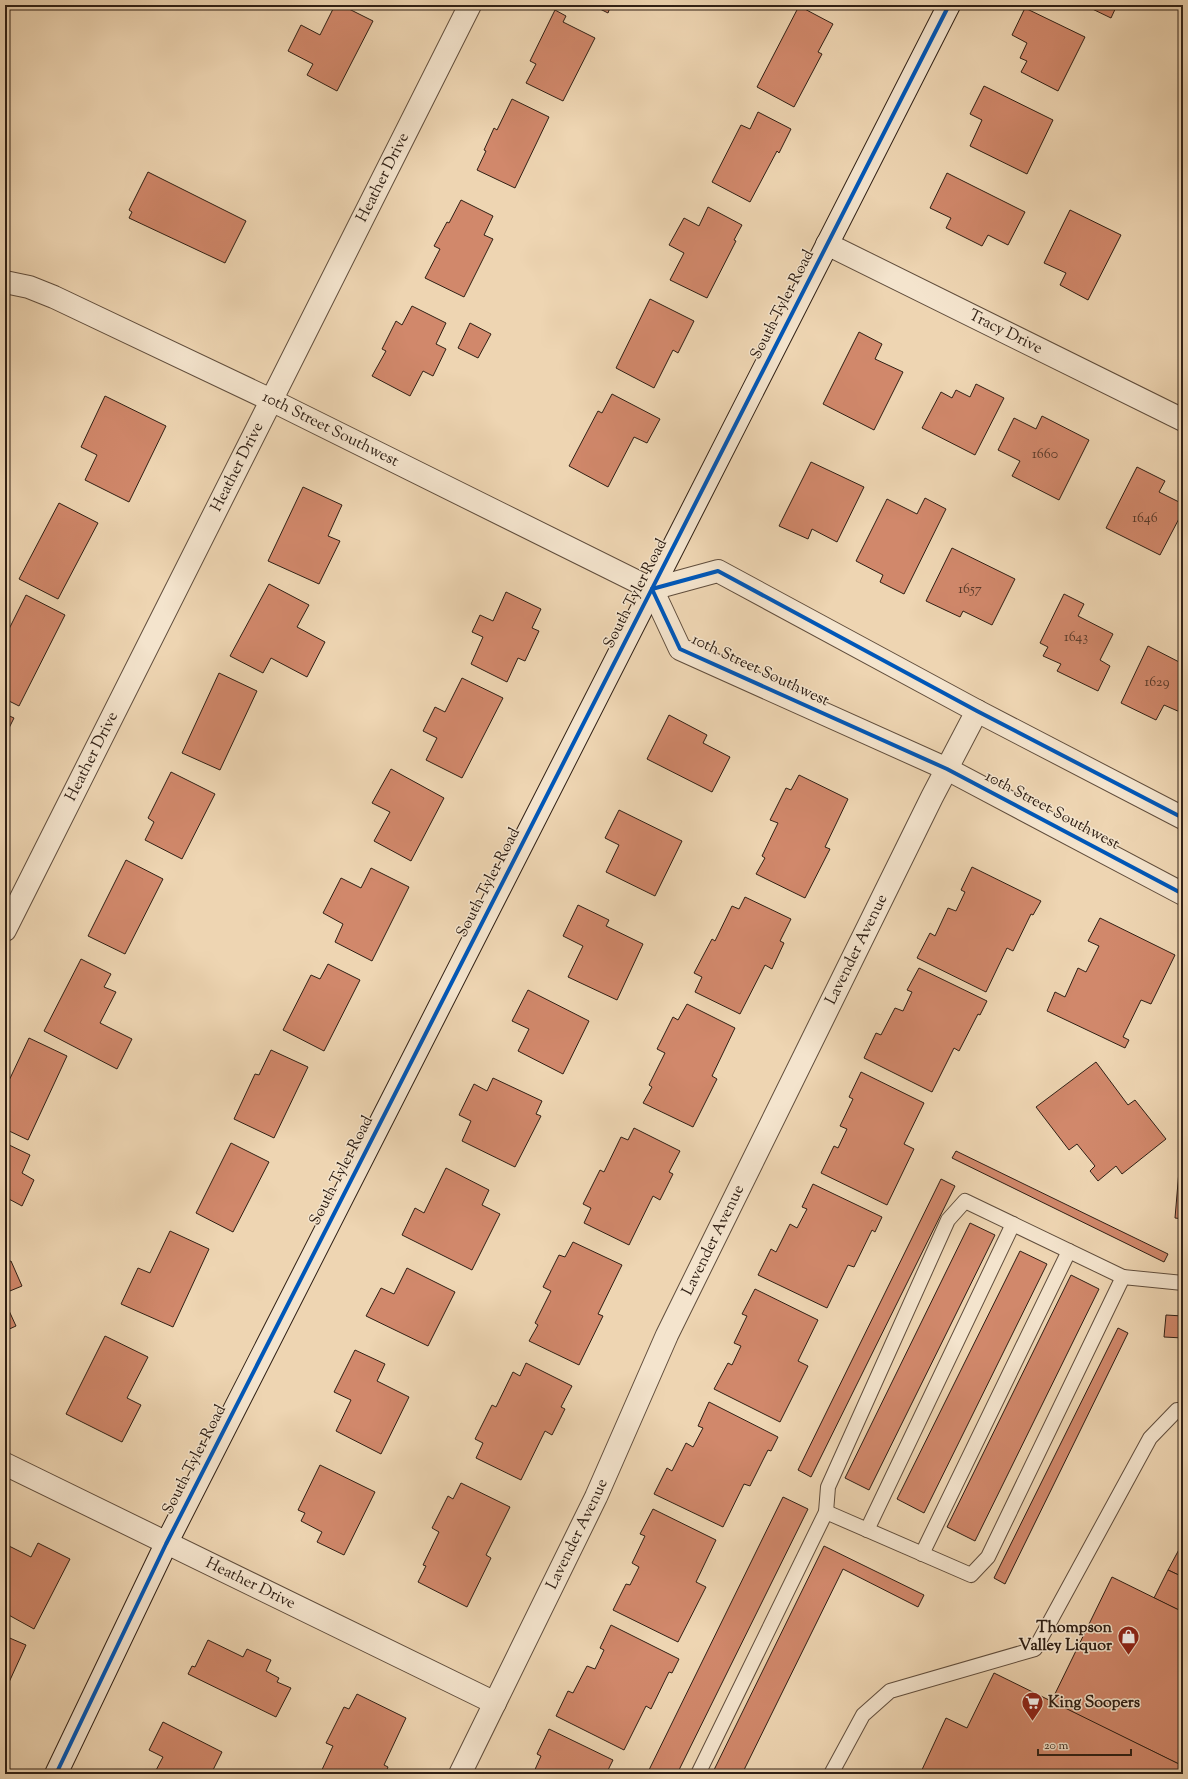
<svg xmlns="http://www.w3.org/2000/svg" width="1188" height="1779" viewBox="0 0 1188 1779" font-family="'Sorts Mill Goudy',serif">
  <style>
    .building { fill: #d1886b; stroke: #302015 }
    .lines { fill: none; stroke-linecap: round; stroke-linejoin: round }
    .lane-casing { stroke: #604d3c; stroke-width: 16 }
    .street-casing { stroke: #604d3c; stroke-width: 24 }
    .secondary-casing { stroke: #302015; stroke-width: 24 }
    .lane { stroke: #f4e4cd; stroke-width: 14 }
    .street { stroke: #f4e4cd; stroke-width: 22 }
    .secondary { stroke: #f4e4cd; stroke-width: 22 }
    .cycleway-casing { stroke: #f4e4cd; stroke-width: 6 }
    .cycleway { stroke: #0057b8; stroke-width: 4 }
    .labels { text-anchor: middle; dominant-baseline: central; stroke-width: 3; stroke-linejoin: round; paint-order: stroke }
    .number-label { font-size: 14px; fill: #583a2a }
    .street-label { font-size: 16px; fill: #302015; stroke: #f4e4cd }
    .poi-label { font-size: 16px; font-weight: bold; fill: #302015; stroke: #f4e4cd; text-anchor: end }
  </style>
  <rect width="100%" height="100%" fill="#eed5b2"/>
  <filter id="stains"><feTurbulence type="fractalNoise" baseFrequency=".005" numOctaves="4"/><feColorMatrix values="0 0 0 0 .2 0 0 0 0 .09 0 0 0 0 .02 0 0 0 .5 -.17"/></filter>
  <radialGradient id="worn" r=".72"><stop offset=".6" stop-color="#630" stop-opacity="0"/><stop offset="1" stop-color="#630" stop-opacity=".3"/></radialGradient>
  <g class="building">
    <path d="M 335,5 L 341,5 L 373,21 L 337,91 L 307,75 L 313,64 L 288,51 L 301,25 L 320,35 Z"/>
    <path d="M 592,5 L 611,5 L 608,13 Z"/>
    <path d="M 1084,5 L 1117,5 L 1111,18 Z"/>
    <path d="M 799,6 L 833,24 L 818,52 L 822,54 L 794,107 L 757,87 Z"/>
    <path d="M 1025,8 L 1085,37 L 1058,91 L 1021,72 L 1027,61 L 1020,58 L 1027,43 L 1012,35 Z"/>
    <path d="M 555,10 L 566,16 L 563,22 L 595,38 L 563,101 L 526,83 L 536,64 L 530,61 Z"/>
    <path d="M 984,86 L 1053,120 L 1027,174 L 970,146 L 982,120 L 970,114 Z"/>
    <path d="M 512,99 L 549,117 L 515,188 L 477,170 L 486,151 L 484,150 L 494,128 L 497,130 Z"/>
    <path d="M 758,112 L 791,129 L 779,153 L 777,151 L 750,202 L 712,182 L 741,125 L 750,129 Z"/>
    <path d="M 148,172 L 246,221 L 225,263 L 129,218 L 132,212 L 129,210 Z"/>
    <path d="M 947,173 L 1025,212 L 1008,245 L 988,235 L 982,246 L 946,228 L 951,218 L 930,208 Z"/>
    <path d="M 461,200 L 493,216 L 484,235 L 493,239 L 464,297 L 425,278 L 440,249 L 434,246 L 447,222 L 449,223 Z"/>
    <path d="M 708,207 L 742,225 L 734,240 L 736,241 L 707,298 L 670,280 L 684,253 L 669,245 L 684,218 L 699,226 Z"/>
    <path d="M 1070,210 L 1121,235 L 1088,300 L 1060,285 L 1066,273 L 1044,263 Z"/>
    <path d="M 650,299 L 694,321 L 678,353 L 673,350 L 654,388 L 616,368 Z"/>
    <path d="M 412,306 L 446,323 L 436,344 L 446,349 L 433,376 L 423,371 L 410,396 L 372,376 L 386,351 L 382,349 L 396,321 L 402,325 Z"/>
    <path d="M 470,323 L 491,334 L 478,358 L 458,348 Z"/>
    <path d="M 859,332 L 882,344 L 875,359 L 903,372 L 874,430 L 823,404 Z"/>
    <path d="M 976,384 L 1004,398 L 975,455 L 922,428 L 941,392 L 952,398 L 956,390 L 970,397 Z"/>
    <path d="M 612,394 L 660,419 L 647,443 L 634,437 L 608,487 L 569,466 L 598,411 L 602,413 Z"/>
    <path d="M 105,396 L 166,426 L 129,502 L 85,480 L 97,455 L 81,447 Z"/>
    <path d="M 1042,416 L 1089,440 L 1059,500 L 1012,476 L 1020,461 L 998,450 L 1014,418 L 1036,429 Z"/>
    <path d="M 811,462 L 864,487 L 837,542 L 812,529 L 808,539 L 779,526 Z"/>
    <path d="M 1137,467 L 1165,481 L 1159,492 L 1183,504 L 1183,511 L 1160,555 L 1106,528 Z"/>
    <path d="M 303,487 L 342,505 L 328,536 L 340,541 L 319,584 L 268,561 Z"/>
    <path d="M 925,498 L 946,509 L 904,594 L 880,582 L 883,575 L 856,561 L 887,499 L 917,514 Z"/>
    <path d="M 59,503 L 98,523 L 58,599 L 19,579 Z"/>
    <path d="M 952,548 L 1015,579 L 992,625 L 963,611 L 960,617 L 926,601 Z"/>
    <path d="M 269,584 L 309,605 L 297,627 L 325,642 L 307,677 L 271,658 L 263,673 L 230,656 Z"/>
    <path d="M 506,592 L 541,609 L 532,628 L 539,631 L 525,661 L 518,658 L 507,682 L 471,664 L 483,637 L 472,632 L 480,615 L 493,621 Z"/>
    <path d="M 1064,594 L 1084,604 L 1078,616 L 1113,634 L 1100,660 L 1110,666 L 1098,691 L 1057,671 L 1061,664 L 1043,656 L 1048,647 L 1040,643 Z"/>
    <path d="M 26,595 L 65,615 L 19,706 L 5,699 L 5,637 Z"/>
    <path d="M 1148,646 L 1183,664 L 1183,705 L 1180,712 L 1164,705 L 1156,720 L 1121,703 Z"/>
    <path d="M 219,673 L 257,691 L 220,770 L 182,753 Z"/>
    <path d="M 462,678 L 503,698 L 462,778 L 426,760 L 437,738 L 423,731 L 435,707 L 445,712 Z"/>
    <path d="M 5,714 L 14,718 L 5,736 Z"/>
    <path d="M 669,715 L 707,735 L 703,743 L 730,757 L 712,792 L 647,759 Z"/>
    <path d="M 391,769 L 444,798 L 411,861 L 374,841 L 390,812 L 372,803 Z"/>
    <path d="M 171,772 L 215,794 L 182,859 L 145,840 L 154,822 L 148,818 Z"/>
    <path d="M 799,775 L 848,799 L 825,847 L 830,849 L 805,898 L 756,874 L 765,858 L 762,856 L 778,823 L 770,820 L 786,788 L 791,790 Z"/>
    <path d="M 619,810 L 682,841 L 655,896 L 606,872 L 619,845 L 605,838 Z"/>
    <path d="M 126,860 L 163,879 L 125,954 L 88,936 Z"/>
    <path d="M 972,867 L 1041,901 L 1033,915 L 1031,914 L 1013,951 L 1007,948 L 986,992 L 917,958 L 930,933 L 935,936 L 948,908 L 956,911 L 965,892 L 961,890 Z"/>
    <path d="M 371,868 L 409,887 L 372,961 L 335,942 L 343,924 L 323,913 L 341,878 L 361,888 Z"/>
    <path d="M 745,897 L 791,919 L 780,941 L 784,943 L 772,969 L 765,965 L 740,1014 L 695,992 L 702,977 L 694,973 L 712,939 L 715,941 L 732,906 L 739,909 Z"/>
    <path d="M 578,905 L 609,920 L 606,926 L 643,944 L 617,1000 L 568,977 L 583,946 L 563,936 Z"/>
    <path d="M 1100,918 L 1175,955 L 1151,1004 L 1141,1000 L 1123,1037 L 1129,1040 L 1125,1048 L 1047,1011 L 1055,992 L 1065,997 L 1078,968 L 1086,972 L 1099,946 L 1088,941 Z"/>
    <path d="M 81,959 L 111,974 L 104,987 L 116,992 L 100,1023 L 132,1039 L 117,1069 L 44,1031 Z"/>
    <path d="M 328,964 L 360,980 L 324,1051 L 283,1030 L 311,975 L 320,979 Z"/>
    <path d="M 919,968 L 987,1001 L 980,1015 L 978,1014 L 959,1051 L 954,1048 L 932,1092 L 864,1058 L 876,1033 L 881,1035 L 895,1008 L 903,1011 L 912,992 L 907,990 Z"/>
    <path d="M 528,990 L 589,1021 L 563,1074 L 518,1051 L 529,1029 L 512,1021 Z"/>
    <path d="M 687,1004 L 735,1028 L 712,1076 L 717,1079 L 693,1127 L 643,1103 L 652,1087 L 649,1085 L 665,1053 L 657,1049 L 673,1017 L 678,1020 Z"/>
    <path d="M 29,1038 L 67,1056 L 28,1140 L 5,1129 L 5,1089 Z"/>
    <path d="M 271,1050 L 308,1067 L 274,1138 L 234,1119 L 255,1074 L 259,1075 Z"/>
    <path d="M 1096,1062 L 1128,1105 L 1135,1100 L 1166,1139 L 1122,1174 L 1116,1166 L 1098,1181 L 1090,1171 L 1095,1166 L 1077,1144 L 1069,1150 L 1036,1107 Z"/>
    <path d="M 861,1072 L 924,1103 L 904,1144 L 914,1149 L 887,1205 L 821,1173 L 834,1146 L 838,1148 L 847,1129 L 840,1126 L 853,1099 L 849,1097 Z"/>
    <path d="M 493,1078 L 542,1101 L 536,1114 L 541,1116 L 515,1167 L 462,1141 L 471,1121 L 459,1115 L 474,1084 L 487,1091 Z"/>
    <path d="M 634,1128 L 680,1151 L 669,1172 L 673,1174 L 660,1200 L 653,1196 L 629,1245 L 584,1223 L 591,1208 L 583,1204 L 600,1170 L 604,1172 L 621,1137 L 628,1140 Z"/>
    <path d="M 5,1143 L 30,1155 L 22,1173 L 34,1180 L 22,1206 L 7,1198 L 5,1202 Z"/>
    <path d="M 231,1143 L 269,1162 L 233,1232 L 196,1213 Z"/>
    <path d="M 1181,1147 L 1183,1147 L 1183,1219 L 1175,1218 Z"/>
    <path d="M 956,1151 L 1168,1254 L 1164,1262 L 952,1158 Z"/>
    <path d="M 446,1168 L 489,1190 L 482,1205 L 500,1214 L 472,1270 L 402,1235 L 415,1208 L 424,1213 Z"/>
    <path d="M 941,1179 L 955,1186 L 811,1477 L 798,1470 Z"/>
    <path d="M 813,1184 L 882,1217 L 875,1232 L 872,1230 L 854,1267 L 848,1265 L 827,1308 L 758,1275 L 771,1249 L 776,1252 L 790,1224 L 797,1228 L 807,1209 L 802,1207 Z"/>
    <path d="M 970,1223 L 995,1235 L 869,1490 L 845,1478 Z"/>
    <path d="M 170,1231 L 209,1249 L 173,1327 L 121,1304 L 138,1268 L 150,1273 Z"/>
    <path d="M 573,1242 L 622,1265 L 598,1314 L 603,1316 L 579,1365 L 529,1341 L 538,1325 L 535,1323 L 551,1291 L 543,1287 L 559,1255 L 565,1257 Z"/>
    <path d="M 1020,1251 L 1047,1264 L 924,1513 L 897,1499 Z"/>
    <path d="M 11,1261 L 22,1286 L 5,1293 L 5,1263 Z"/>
    <path d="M 407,1268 L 455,1292 L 428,1346 L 366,1316 L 381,1288 L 394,1294 Z"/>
    <path d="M 1071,1275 L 1099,1289 L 975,1541 L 947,1527 Z"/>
    <path d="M 755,1289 L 818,1320 L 798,1361 L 808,1366 L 780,1422 L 714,1389 L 728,1363 L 732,1365 L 741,1346 L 734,1343 L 747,1316 L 742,1314 Z"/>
    <path d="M 5,1302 L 16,1326 L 5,1331 Z"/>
    <path d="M 1166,1315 L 1183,1316 L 1183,1338 L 1164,1337 Z"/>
    <path d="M 1118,1328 L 1128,1333 L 1005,1584 L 994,1578 Z"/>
    <path d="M 105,1336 L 148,1357 L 127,1398 L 141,1405 L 122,1442 L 66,1414 Z"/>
    <path d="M 355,1350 L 385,1364 L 377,1381 L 409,1397 L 381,1454 L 336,1431 L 351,1400 L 334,1392 Z"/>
    <path d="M 526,1363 L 572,1386 L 561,1407 L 565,1409 L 552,1435 L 545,1431 L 521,1480 L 476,1458 L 483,1443 L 475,1439 L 492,1405 L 496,1407 L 513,1372 L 520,1376 Z"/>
    <path d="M 709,1402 L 778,1437 L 771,1451 L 768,1450 L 750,1486 L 744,1484 L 723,1527 L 654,1494 L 667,1468 L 672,1471 L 686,1443 L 693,1447 L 703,1428 L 698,1426 Z"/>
    <path d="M 320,1465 L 375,1492 L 344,1555 L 317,1542 L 322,1532 L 301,1521 L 305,1513 L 298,1510 Z"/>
    <path d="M 461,1483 L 510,1507 L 486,1555 L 491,1558 L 467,1607 L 418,1582 L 426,1566 L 423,1565 L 439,1532 L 432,1528 L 448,1496 L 453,1499 Z"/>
    <path d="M 783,1497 L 808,1509 L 677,1774 L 647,1774 Z"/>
    <path d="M 653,1509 L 716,1540 L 696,1582 L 706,1587 L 678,1642 L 613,1610 L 626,1584 L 630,1585 L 639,1567 L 632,1563 L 645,1536 L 640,1534 Z"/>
    <path d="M 1183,1542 L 1183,1577 L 1168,1570 Z"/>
    <path d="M 38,1543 L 70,1559 L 34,1629 L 5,1613 L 5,1607 L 9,1598 L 5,1596 L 5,1544 L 31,1557 Z"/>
    <path d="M 824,1546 L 924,1595 L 918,1607 L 843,1569 L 742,1774 L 712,1774 Z"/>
    <path d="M 1168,1570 L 1183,1577 L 1183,1612 L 1154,1598 Z"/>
    <path d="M 1112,1577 L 1183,1612 L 1183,1766 L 1051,1702 Z"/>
    <path d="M 611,1625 L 679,1659 L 672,1673 L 669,1672 L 651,1709 L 646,1706 L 624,1750 L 556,1716 L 568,1691 L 573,1693 L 587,1666 L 595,1669 L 604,1650 L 600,1648 Z"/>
    <path d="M 5,1636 L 26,1645 L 5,1691 Z"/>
    <path d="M 208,1640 L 243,1657 L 247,1649 L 271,1660 L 266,1671 L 279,1678 L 277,1682 L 291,1688 L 276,1717 L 188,1674 L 192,1666 L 195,1667 Z"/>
    <path d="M 994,1673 L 1183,1766 L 1183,1774 L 920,1774 L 946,1718 L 967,1728 Z"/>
    <path d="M 357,1694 L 406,1718 L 384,1765 L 388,1767 L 385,1774 L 320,1774 L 333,1746 L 326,1743 L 344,1707 L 349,1709 Z"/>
    <path d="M 163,1722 L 222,1752 L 211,1774 L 154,1774 L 163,1757 L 149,1750 Z"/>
    <path d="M 549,1729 L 613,1760 L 606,1774 L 533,1774 L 541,1756 L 537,1754 Z"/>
  </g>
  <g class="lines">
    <defs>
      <g id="lane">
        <path d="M 826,1512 L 828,1487 L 948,1220 L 965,1201 L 1123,1277"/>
        <path d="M 867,1530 L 1013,1224"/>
        <path d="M 922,1554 L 1069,1251"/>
        <path d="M 698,1774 L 826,1512 L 971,1575 L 988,1557 L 1123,1277 L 1183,1283"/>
        <path d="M 831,1774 L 863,1715 L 890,1691 L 1035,1649 L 1150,1438 L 1177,1410 L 1183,1410"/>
      </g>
      <g id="street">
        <path id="s1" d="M 827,244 L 1183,420"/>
        <path id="s2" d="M 5,282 L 29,287 L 54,297 L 271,400 L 652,589 L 680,649 L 947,769 L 1183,894"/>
        <path d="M 652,589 L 718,571 L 977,711 L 1183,818"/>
        <path id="s3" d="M 5,930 L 470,5"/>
        <path id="s4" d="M 5,1464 L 495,1703"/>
        <path id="s5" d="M 460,1774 L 596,1497 L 667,1335 L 932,797 L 977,711"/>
      </g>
      <path id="secondary" d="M 56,1774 L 166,1544 L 949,5"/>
    </defs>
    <use href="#lane" class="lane-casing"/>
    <use href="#street" class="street-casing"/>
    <use href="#secondary" class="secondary-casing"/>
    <use href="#lane" class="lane"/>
    <use href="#street" class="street"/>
    <use href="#secondary" class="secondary"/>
    <defs>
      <g id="cycleway">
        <path d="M 652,589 L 680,649 L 947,769 L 1183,894"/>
        <path d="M 652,589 L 718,571 L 977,711 L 1183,818"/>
        <path d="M 56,1774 L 166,1544 L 949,5"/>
      </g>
    </defs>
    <use href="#cycleway" class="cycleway-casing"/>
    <use href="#cycleway" class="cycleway"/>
  </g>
  <defs>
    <symbol id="shop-pin" viewBox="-11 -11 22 30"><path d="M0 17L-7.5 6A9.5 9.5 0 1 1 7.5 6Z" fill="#8f2418" stroke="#f4e4cd"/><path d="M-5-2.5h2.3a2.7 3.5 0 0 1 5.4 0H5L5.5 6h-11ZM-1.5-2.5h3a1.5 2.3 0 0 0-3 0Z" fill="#fff"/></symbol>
    <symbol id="supermarket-pin" viewBox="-11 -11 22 30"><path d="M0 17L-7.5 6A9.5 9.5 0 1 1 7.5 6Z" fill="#8f2418" stroke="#f4e4cd"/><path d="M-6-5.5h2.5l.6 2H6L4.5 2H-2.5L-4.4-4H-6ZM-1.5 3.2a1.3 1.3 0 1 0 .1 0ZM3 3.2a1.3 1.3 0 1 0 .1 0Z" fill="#fff"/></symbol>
  </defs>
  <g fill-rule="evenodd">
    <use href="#shop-pin" x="1116" y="1624" width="25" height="34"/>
    <use href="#supermarket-pin" x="1020" y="1690" width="25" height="34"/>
  </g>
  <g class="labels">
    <g class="number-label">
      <text x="1045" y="455">1660</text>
      <text x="1145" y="519">1646</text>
      <text x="970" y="590">1657</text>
      <text x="1076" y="638">1643</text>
      <text x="1157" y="683">1629</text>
    </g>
    <g class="street-label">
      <text stroke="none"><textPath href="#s3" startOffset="842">Heather Drive</textPath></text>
      <text transform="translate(783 305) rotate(-63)">South Tyler Road</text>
      <text stroke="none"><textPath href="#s1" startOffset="199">Tracy Drive</textPath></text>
      <text stroke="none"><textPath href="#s2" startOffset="358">10th Street Southwest</textPath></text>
      <text stroke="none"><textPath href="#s3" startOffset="518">Heather Drive</textPath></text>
      <text transform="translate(636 594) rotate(-63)">South Tyler Road</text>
      <text transform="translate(760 671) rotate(25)">10th Street Southwest</text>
      <text stroke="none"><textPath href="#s3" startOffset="194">Heather Drive</textPath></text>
      <text transform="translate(1052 811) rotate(28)">10th Street Southwest</text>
      <text transform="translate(489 883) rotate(-63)">South Tyler Road</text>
      <text stroke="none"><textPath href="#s5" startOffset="915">Lavender Avenue</textPath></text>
      <text transform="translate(342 1171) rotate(-63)">South Tyler Road</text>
      <text stroke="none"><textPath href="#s5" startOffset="591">Lavender Avenue</textPath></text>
      <text transform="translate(195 1460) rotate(-63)">South Tyler Road</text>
      <text stroke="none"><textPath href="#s5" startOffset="267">Lavender Avenue</textPath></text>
      <text stroke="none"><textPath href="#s4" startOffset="273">Heather Drive</textPath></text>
    </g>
    <g class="poi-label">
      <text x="1112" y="1628">Thompson<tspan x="1112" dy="18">Valley Liquor</tspan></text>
      <text x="1048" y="1703" text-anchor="start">King Soopers</text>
    </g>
  </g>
  <rect width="1188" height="1779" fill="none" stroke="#eed5b2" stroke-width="20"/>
  <rect x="6" y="6" width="1176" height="1767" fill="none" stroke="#302015" stroke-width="2"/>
  <rect x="10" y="10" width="1168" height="1759" fill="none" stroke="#302015"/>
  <path d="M1038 1749v6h93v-6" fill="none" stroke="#302015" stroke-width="2"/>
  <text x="1044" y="1749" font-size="12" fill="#302015" stroke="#f4e4cd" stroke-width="3" paint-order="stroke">20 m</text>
  <rect width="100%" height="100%" filter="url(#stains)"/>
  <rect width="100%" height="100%" fill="url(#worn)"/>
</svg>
